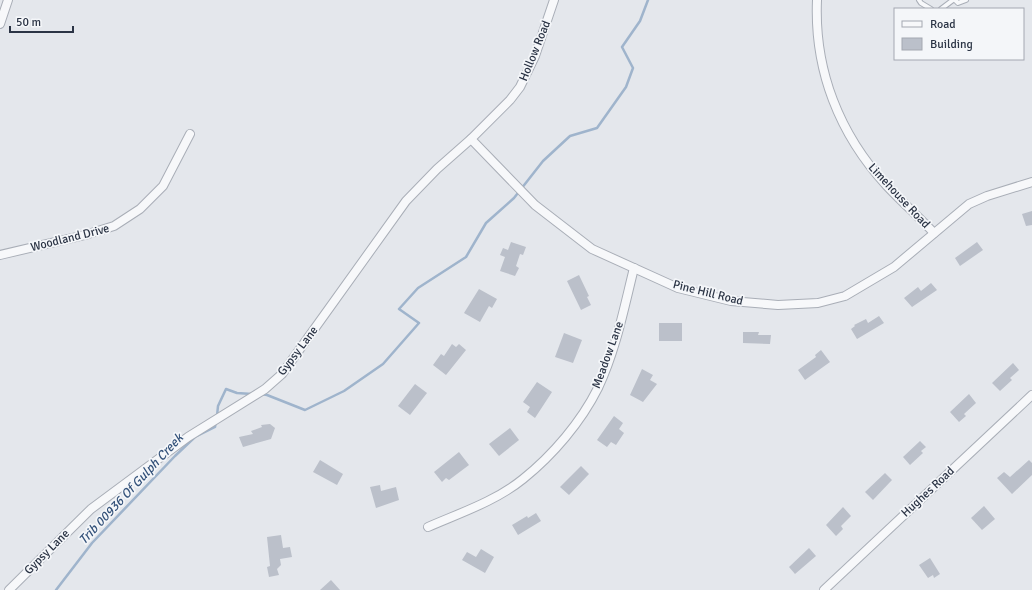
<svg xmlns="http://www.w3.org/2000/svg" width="1032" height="590" viewBox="0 0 1032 590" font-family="Signika,sans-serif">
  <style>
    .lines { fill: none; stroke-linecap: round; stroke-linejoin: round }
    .stream { stroke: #9fb4cc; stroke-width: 2.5 }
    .building { fill: #bbc0ca }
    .lane-casing { stroke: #a9aeb7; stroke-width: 6 }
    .street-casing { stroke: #a9aeb7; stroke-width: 10 }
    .lane { stroke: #f7f8fa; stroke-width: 4 }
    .street { stroke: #f7f8fa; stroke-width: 8 }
    .labels { text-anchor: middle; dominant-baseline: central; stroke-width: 3.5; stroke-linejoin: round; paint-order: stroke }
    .street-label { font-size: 12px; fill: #2b3445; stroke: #f4f6f9 }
    .water-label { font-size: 13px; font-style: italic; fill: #34527a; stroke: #f4f6f9 }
  </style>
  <rect width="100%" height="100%" fill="#e4e7ec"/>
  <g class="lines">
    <g class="stream">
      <path d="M 261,394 L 267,395 L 305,410 L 344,391 L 383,364 L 419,323 L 399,309 L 418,288 L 466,257 L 486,223 L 514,198 L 543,161 L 570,136 L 597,128 L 626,87 L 633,68 L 622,47 L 640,21 L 648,0"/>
      <path d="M 217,416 L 218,406 L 226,389 L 237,393 L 252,394"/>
      <path d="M 56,590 L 92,543 L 175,456 L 195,437 L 215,427 L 216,421"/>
    </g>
  </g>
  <g class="building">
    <path d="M 1032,211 L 1032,225 L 1026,226 L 1022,214 Z"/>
    <path d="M 511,242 L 526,247 L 523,255 L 520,254 L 516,266 L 519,268 L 515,276 L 500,271 L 505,257 L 500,255 L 503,248 L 508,250 Z"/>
    <path d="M 977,242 L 983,250 L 960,266 L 955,258 Z"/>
    <path d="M 579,275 L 589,296 L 587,297 L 591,305 L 581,310 L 567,281 Z"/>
    <path d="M 931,283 L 937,290 L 912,307 L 904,298 L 918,287 L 921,291 Z"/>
    <path d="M 479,289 L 497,299 L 492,308 L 489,306 L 480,322 L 464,313 Z"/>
    <path d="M 879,316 L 884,323 L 857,339 L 851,329 L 855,326 L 854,325 L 866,319 L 868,323 Z"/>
    <rect x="659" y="323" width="23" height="18"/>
    <path d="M 743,332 L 759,332 L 758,335 L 771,335 L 770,344 L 743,343 Z"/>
    <path d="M 564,333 L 582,340 L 573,363 L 555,357 Z"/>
    <path d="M 452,344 L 456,347 L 459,344 L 466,350 L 446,375 L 433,365 L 441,354 L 444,356 Z"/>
    <path d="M 821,350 L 830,362 L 805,380 L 798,370 L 816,357 L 815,355 Z"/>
    <path d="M 1013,363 L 1019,370 L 1010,378 L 1012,380 L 1000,391 L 992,383 Z"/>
    <path d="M 642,369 L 653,375 L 650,380 L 657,384 L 643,402 L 630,395 Z"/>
    <path d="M 537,382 L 552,392 L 535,418 L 527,412 L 530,407 L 523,402 Z"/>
    <path d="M 415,384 L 427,393 L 410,415 L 398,406 Z"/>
    <path d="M 969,394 L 976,403 L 964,414 L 966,416 L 959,422 L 950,412 Z"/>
    <path d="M 614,416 L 623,423 L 619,429 L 624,433 L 616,445 L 611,442 L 607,447 L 597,440 Z"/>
    <path d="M 270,424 L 275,428 L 271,439 L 243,447 L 239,437 L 253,434 L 251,431 L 262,427 L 261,425 Z"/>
    <path d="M 510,428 L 519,440 L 499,456 L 489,444 Z"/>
    <path d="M 920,441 L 926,447 L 921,451 L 923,453 L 910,465 L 903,457 Z"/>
    <path d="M 459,452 L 469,465 L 449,480 L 446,478 L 442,482 L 434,472 Z"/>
    <path d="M 320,460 L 343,474 L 337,485 L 313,472 Z"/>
    <path d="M 1029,460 L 1032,463 L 1032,475 L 1012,494 L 997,478 L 1004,472 L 1010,477 Z"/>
    <path d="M 581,466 L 589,474 L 569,495 L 560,487 Z"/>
    <path d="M 885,473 L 892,480 L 873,500 L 865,492 Z"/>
    <path d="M 380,485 L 381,491 L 396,487 L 399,500 L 376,508 L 370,487 Z"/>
    <path d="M 984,506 L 995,519 L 982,530 L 971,518 Z"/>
    <path d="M 843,507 L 851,516 L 841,526 L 843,529 L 836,536 L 826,525 Z"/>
    <path d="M 536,513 L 541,521 L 518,535 L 512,525 L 527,516 L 528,518 Z"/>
    <path d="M 281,535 L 283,548 L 290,547 L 292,557 L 280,559 L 281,565 L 277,569 L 279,575 L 269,577 L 267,567 L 270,566 L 267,537 Z"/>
    <path d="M 809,548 L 816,556 L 795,574 L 789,567 Z"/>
    <path d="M 481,549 L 494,557 L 485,573 L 462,560 L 467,552 L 476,557 Z"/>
    <path d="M 930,558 L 940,574 L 934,578 L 933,575 L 928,578 L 919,565 Z"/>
    <path d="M 331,580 L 340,590 L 320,590 Z"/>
  </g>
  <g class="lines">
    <defs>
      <g id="lane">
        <path d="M 919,0 L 921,3 L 931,9"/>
        <path d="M 955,0 L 958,3 L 966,0"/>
        <path d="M 941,9 L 953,0"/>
      </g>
      <g id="street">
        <path d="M 817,0 C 814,70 839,134 887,186 C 902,202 919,217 934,233"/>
        <path d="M 0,24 L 8,0"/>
        <path d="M 471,139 L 535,205 L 592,249 L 678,288 L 731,301 L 778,305 L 818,303 L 845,296 L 894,267 L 969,204 L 987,196 L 1032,182"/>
        <path d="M 0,255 L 85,235 L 114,226 L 140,209 L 163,186 L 190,134"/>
        <path d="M 428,527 C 460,513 496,501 523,479 C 553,455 581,422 598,388 C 616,350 624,308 634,268"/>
        <path d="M 9,590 L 91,509 L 188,437 L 265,389 L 282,374 L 406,201 L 437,169 L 471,139 L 510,100 L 520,87 L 535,56 L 554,0"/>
        <path d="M 824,590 L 1032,395"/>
      </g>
    </defs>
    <use href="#lane" class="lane-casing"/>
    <use href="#street" class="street-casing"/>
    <use href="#lane" class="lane"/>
    <use href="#street" class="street"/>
  </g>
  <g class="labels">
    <g class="street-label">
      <text transform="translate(535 51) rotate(-68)">Hollow Road</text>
      <text transform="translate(899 196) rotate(47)">Limehouse Road</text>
      <text transform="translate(70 238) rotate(-14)">Woodland Drive</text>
      <text transform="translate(708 293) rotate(14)">Pine Hill Road</text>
      <text transform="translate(298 351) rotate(-53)">Gypsy Lane</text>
      <text transform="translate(608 355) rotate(-70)">Meadow Lane</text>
      <text transform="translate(928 492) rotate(-43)">Hughes Road</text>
      <text transform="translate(47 552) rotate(-45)">Gypsy Lane</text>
    </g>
    <g class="water-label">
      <text transform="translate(131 489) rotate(-47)">Trib 00936 Of Gulph Creek</text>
    </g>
  </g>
  <rect x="894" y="8" width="130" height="52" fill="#f4f6f9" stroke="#a4a8b1"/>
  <rect x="902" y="21" width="20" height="6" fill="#f7f8fa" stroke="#a4a8b1"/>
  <text x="930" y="28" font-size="12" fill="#2b3445">Road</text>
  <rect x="902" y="38" width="20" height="12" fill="#bbc0ca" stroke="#a4a8b1"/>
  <text x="930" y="48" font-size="12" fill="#2b3445">Building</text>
  <path d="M10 26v6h63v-6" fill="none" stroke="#2b3445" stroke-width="2"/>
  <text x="16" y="26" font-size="12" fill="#2b3445" stroke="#f4f6f9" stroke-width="3" paint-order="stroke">50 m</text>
</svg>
